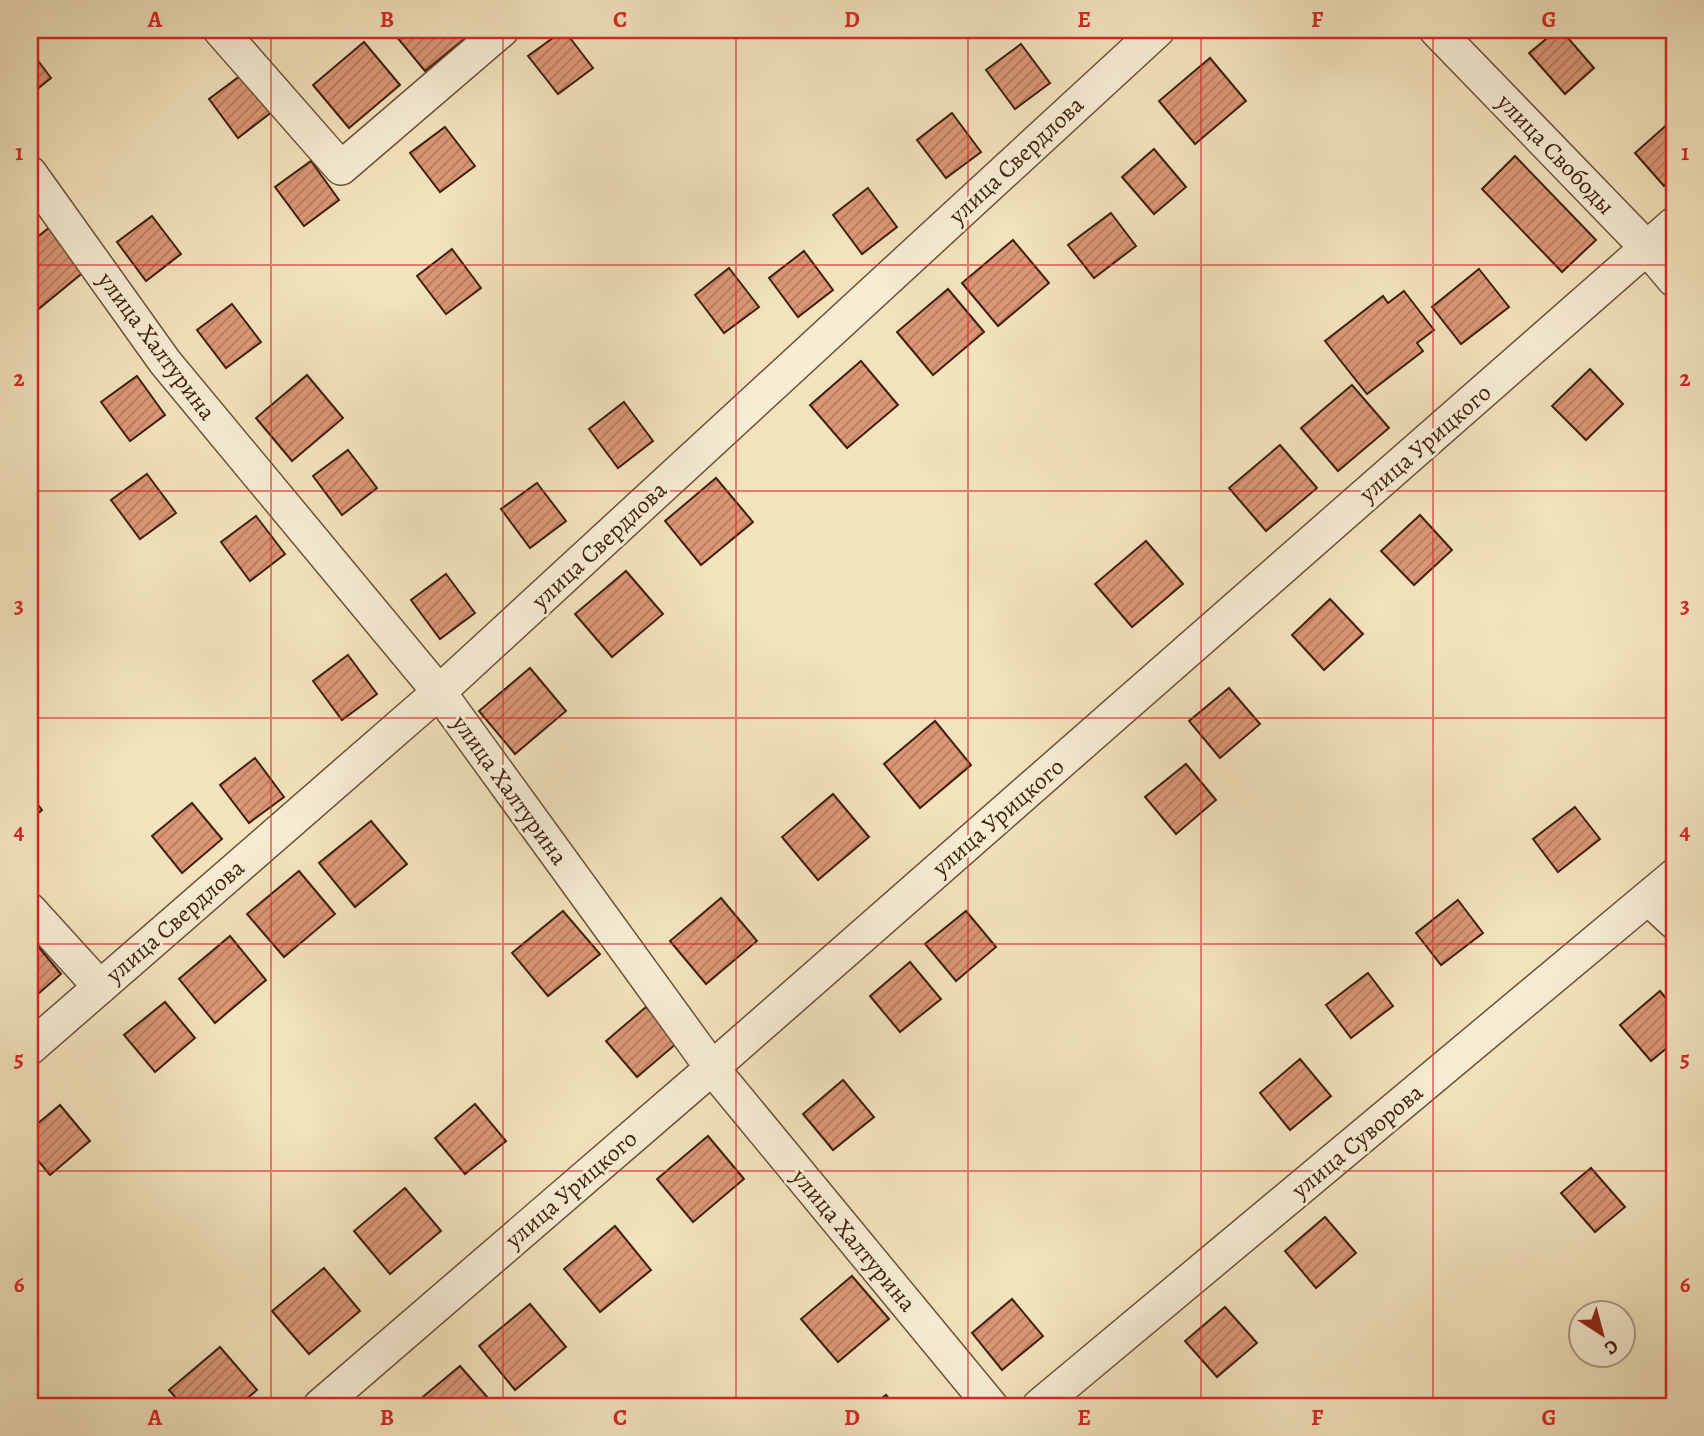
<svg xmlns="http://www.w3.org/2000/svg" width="1704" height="1436" viewBox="0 0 1704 1436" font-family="Alegreya,serif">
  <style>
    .building { fill: url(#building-hatch); stroke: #41200c; stroke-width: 2 }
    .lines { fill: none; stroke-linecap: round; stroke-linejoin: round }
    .minor-casing { stroke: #6d5138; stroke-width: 36 }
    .minor { stroke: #f7edd4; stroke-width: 33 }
    .grid { fill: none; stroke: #d62828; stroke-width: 2; stroke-opacity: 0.55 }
    .labels { text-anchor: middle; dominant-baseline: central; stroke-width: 6; stroke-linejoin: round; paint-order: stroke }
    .street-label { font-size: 24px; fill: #41200c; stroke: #f7edd4 }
    .neatline { fill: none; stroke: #d62828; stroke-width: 2.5 }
    .grid-label { font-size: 23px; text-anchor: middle; font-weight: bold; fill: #d62828 }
  </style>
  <defs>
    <pattern id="building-hatch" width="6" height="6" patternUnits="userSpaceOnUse" patternTransform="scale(1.75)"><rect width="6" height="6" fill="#dc9777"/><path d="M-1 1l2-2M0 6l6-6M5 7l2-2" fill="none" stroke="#b47b60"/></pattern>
  </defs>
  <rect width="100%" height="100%" fill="#f2e3bd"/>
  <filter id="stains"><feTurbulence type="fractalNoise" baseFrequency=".00286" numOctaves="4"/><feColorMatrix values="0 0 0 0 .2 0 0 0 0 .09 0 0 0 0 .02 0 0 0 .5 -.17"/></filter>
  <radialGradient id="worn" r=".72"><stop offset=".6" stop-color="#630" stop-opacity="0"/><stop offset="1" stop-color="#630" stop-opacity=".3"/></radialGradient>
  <g class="building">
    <path d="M 391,30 L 475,30 L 425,71 Z"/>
    <path d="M 564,30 L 593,68 L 558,94 L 528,56 Z"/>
    <path d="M 1557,30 L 1561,30 L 1594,68 L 1565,94 L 1529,53 Z"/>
    <path d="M 364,42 L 400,85 L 349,128 L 313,85 Z"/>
    <path d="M 1021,44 L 1050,83 L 1015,109 L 986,70 Z"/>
    <path d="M 30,50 L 51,78 L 30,95 Z"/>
    <path d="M 1210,58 L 1246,101 L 1195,144 L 1159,101 Z"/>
    <path d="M 244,73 L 273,111 L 238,138 L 209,99 Z"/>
    <path d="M 952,113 L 981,152 L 946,178 L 917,140 Z"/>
    <path d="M 1670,122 L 1674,127 L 1674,177 L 1664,186 L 1635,153 Z"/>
    <path d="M 445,127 L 475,166 L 440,192 L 410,153 Z"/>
    <path d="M 1154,149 L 1186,187 L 1154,214 L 1122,177 Z"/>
    <path d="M 1515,156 L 1596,240 L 1562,272 L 1482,189 Z"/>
    <path d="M 311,161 L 339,200 L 304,226 L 275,187 Z"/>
    <path d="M 868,188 L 897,227 L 862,254 L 833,215 Z"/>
    <path d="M 1111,213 L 1136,246 L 1094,278 L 1068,245 Z"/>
    <path d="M 152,216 L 181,254 L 146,281 L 117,242 Z"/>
    <path d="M 50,227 L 86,270 L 35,312 L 30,306 L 30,243 Z"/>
    <path d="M 1013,240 L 1049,283 L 998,326 L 962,283 Z"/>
    <path d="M 452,249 L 481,288 L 446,314 L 417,276 Z"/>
    <path d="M 804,251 L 833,290 L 798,317 L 769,278 Z"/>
    <path d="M 729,268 L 759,307 L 724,333 L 695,295 Z"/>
    <path d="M 1479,269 L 1509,307 L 1461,344 L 1432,307 Z"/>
    <path d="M 948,289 L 984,332 L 933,375 L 897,332 Z"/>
    <path d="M 1404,291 L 1434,330 L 1417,343 L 1423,351 L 1367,394 L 1325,341 L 1383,296 L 1388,303 Z"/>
    <path d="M 232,304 L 261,342 L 226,368 L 197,330 Z"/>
    <path d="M 861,361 L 898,405 L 847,448 L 810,405 Z"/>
    <path d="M 1590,369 L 1623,404 L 1586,440 L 1552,406 Z"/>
    <path d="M 307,375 L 343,418 L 292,461 L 256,418 Z"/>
    <path d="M 137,376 L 165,415 L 130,441 L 101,402 Z"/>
    <path d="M 1352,385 L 1389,428 L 1338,471 L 1301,428 Z"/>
    <path d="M 624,402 L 653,441 L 618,468 L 589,429 Z"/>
    <path d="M 1280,445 L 1317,488 L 1266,531 L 1229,488 Z"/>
    <path d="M 348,450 L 377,488 L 342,515 L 313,476 Z"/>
    <path d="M 147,474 L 176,513 L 140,539 L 111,500 Z"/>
    <path d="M 716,478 L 753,522 L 701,565 L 665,521 Z"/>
    <path d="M 537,483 L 566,521 L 530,548 L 501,509 Z"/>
    <path d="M 1420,515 L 1452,550 L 1414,585 L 1381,551 Z"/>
    <path d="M 256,516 L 285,554 L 250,581 L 221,542 Z"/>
    <path d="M 1146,541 L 1183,584 L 1132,627 L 1095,584 Z"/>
    <path d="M 626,571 L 663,614 L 612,657 L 575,614 Z"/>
    <path d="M 446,574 L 475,613 L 440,639 L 411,600 Z"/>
    <path d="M 1330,599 L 1363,634 L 1324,670 L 1292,635 Z"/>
    <path d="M 348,655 L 377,694 L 342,720 L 313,681 Z"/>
    <path d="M 530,668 L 566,711 L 515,754 L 479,711 Z"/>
    <path d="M 1229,688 L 1260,724 L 1220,758 L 1189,721 Z"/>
    <path d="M 935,721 L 971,765 L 920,808 L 884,764 Z"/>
    <path d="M 255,758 L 284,797 L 249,823 L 220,785 Z"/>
    <path d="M 1186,764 L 1216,800 L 1176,834 L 1145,797 Z"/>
    <path d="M 30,794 L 42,810 L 30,820 Z"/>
    <path d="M 833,794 L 869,837 L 818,880 L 782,837 Z"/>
    <path d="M 192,803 L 222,839 L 182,873 L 152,836 Z"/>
    <path d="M 1575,807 L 1600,839 L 1558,872 L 1533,839 Z"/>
    <path d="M 371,821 L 407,864 L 355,907 L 319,863 Z"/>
    <path d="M 299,871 L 335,914 L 284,957 L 247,914 Z"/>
    <path d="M 721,898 L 757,941 L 706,984 L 670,941 Z"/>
    <path d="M 1458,900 L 1483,933 L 1441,965 L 1416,933 Z"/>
    <path d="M 563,911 L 600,954 L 548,996 L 512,953 Z"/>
    <path d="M 966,911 L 996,947 L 956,981 L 925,944 Z"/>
    <path d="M 230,936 L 266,980 L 215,1023 L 179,979 Z"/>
    <path d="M 31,938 L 61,974 L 30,1001 L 30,939 Z"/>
    <path d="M 910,962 L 941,999 L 900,1032 L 870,996 Z"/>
    <path d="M 1368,973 L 1393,1006 L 1351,1038 L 1326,1005 Z"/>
    <path d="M 1660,991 L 1674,1008 L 1674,1042 L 1651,1061 L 1620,1025 Z"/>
    <path d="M 165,1002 L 195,1038 L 155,1072 L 124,1035 Z"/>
    <path d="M 646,1007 L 677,1043 L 637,1077 L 606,1041 Z"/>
    <path d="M 1300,1059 L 1331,1096 L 1290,1130 L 1260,1093 Z"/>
    <path d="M 843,1080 L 874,1117 L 833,1150 L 803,1114 Z"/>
    <path d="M 475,1104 L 506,1141 L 465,1174 L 435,1138 Z"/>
    <path d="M 60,1105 L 90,1141 L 50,1175 L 30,1151 L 30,1130 Z"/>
    <path d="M 708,1136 L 744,1179 L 693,1222 L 657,1179 Z"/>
    <path d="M 1591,1168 L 1625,1207 L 1595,1232 L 1561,1193 Z"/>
    <path d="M 405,1188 L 441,1231 L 390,1274 L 354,1231 Z"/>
    <path d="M 1325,1217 L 1356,1253 L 1316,1288 L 1285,1251 Z"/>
    <path d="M 615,1226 L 651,1270 L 600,1312 L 564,1269 Z"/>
    <path d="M 324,1268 L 360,1311 L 309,1354 L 272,1311 Z"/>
    <path d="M 852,1276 L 889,1319 L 838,1362 L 801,1319 Z"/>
    <path d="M 1012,1299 L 1043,1336 L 1002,1370 L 972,1333 Z"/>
    <path d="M 530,1304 L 566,1347 L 515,1390 L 479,1346 Z"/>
    <path d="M 1225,1307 L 1257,1343 L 1217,1377 L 1185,1341 Z"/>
    <path d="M 220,1347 L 257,1390 L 238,1406 L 183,1406 L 169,1390 Z"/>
    <path d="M 460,1366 L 495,1406 L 412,1406 Z"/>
    <path d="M 886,1395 L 895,1406 L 872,1406 Z"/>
  </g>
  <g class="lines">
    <defs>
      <g id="minor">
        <path d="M 220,30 L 341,168 L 502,30"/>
        <path d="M 1436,30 L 1647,248 L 1674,280"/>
        <path d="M 30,173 L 165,362 L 439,692 L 712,1068 L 991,1406"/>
        <path d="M 1648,898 L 1674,922"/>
        <path d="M 30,910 L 100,987"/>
        <path d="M 30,1048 L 439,692 L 1158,30"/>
        <path d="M 320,1406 L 712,1068 L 1674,224"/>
        <path d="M 1039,1406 L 1674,876"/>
      </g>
    </defs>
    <use href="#minor" class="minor-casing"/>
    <use href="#minor" class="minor"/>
  </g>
  <path class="grid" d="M 271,30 L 271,1406M 503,30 L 503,1406M 736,30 L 736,1406M 968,30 L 968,1406M 1201,30 L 1201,1406M 1433,30 L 1433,1406M 30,265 L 1674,265M 30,491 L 1674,491M 30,718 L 1674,718M 30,944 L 1674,944M 30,1171 L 1674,1171"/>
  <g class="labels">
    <g class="street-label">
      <text transform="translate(1556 154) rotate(46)">улица Свободы</text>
      <text transform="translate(1016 160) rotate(-43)">улица Свердлова</text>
      <text transform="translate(157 346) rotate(53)">улица Халтурина</text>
      <text transform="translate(1425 443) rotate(-41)">улица Урицкого</text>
      <text transform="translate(599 545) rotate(-43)">улица Свердлова</text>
      <text transform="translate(510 790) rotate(54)">улица Халтурина</text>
      <text transform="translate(998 817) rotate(-41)">улица Урицкого</text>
      <text transform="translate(175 921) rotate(-41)">улица Свердлова</text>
      <text transform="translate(1357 1141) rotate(-40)">улица Суворова</text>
      <text transform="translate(571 1189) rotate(-41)">улица Урицкого</text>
      <text transform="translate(854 1240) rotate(50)">улица Халтурина</text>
    </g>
  </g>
  <rect width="1704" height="1436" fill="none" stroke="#f2e3bd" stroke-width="77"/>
  <g transform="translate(1602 1334) rotate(144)"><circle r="33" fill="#f7edd4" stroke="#ae9b84" stroke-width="2"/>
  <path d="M0-5L12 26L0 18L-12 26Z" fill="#8f2418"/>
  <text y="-10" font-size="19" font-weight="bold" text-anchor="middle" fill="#41200c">С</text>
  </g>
  <rect x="38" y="38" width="1628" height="1360" class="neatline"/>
  <g class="grid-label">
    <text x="155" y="27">A</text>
    <text x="387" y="27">B</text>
    <text x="620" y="27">C</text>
    <text x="852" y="27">D</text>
    <text x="1084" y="27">E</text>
    <text x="1317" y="27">F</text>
    <text x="1549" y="27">G</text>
    <text x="19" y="160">1</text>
    <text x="1685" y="160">1</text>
    <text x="19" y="386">2</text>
    <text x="1685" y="386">2</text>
    <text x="19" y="613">3</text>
    <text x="1685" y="613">3</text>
    <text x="19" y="839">4</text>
    <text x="1685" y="839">4</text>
    <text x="19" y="1066">5</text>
    <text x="1685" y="1066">5</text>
    <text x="19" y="1292">6</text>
    <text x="1685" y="1292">6</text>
    <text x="155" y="1425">A</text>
    <text x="387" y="1425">B</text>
    <text x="620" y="1425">C</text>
    <text x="852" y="1425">D</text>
    <text x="1084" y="1425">E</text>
    <text x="1317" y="1425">F</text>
    <text x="1549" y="1425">G</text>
  </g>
  <rect width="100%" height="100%" filter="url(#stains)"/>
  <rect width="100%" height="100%" fill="url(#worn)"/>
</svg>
